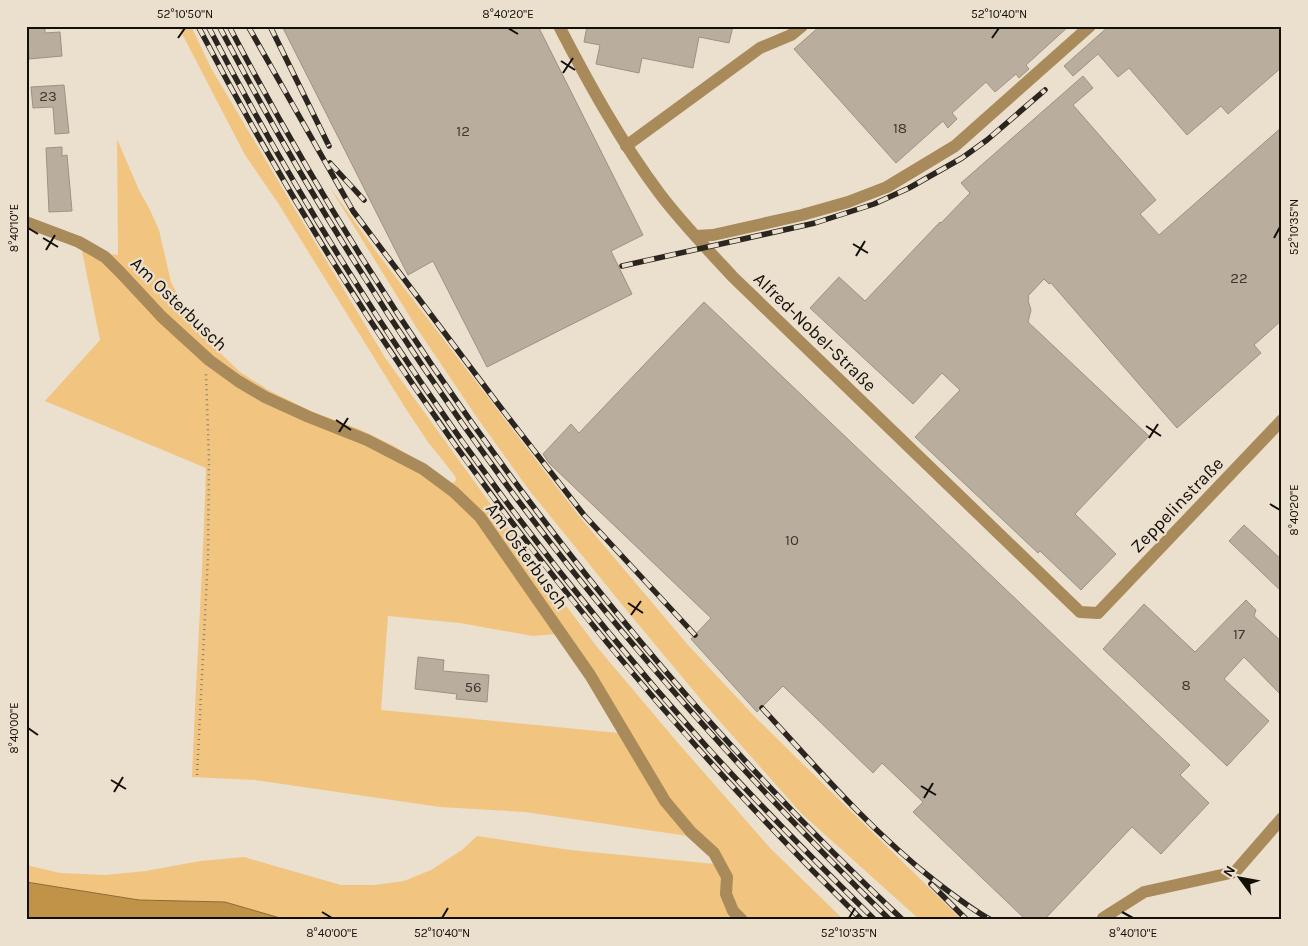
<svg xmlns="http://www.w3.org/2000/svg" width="1308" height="946" viewBox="0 0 1308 946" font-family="Karla,sans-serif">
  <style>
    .green { fill: #f1c580; fill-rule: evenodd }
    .water { fill: #c09349; stroke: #8c6b36 }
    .building { fill: #b9ae9e; stroke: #9d9283 }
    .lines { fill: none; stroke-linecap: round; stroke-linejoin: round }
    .path { stroke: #847c70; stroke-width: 2.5; stroke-dasharray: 1 4; stroke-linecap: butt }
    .minor { stroke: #a98a5a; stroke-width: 12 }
    .rail-casing { stroke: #2a251e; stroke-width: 5.5 }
    .rail { stroke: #ebdfce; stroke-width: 4; stroke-dasharray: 11; stroke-linecap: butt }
    .ticks { fill: none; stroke: #130f09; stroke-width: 2 }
    .labels { text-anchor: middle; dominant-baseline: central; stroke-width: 4.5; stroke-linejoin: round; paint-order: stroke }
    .number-label { font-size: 15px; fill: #3c372e }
    .street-label { font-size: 18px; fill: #130f09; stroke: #ebdfce }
    .neatline { fill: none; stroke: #130f09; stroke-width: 2 }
    .ticks-label { font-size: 12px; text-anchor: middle; fill: #130f09 }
  </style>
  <rect width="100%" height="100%" fill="#ebdfce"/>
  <g class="green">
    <path d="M 178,26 L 191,26 L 211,68 L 293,206 L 386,359 L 497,513 L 597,647 L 678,743 L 771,849 L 844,920 L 287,920 L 225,902 L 139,900 L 26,882 L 26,865 L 60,873 L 105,875 L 146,871 L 200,861 L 244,857 L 341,885 L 375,885 L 404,881 L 431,870 L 462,850 L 477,836 L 570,850 L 715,864 L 711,855 L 688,836 L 525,812 L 440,807 L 255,780 L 192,777 C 196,674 203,571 206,468 L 45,401 L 100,340 L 82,251 L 118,255 L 117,139 L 139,190 L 150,210 L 159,230 L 171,282 L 187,313 L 213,346 L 240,372 L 270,391 L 311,411 L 361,430 L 394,446 L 451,482 L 454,483 L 456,480 L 455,476 L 428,442 L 406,409 L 278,203 L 245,155 ZM 388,616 L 460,623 L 533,636 L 567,633 L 628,734 L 381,710 Z"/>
    <path d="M 329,186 L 378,254 L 579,516 L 688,645 L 755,717 L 962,920 L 920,920 L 802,814 L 708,708 L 628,612 L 529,490 L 478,419 L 418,330 Z"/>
  </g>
  <path class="water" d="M 26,882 L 139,900 L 225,902 L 287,920 L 26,920 Z"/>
  <g class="building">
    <path d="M 26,26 L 45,26 L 45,33 L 60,32 L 62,56 L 29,59 L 28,41 L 26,41 Z"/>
    <path d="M 282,26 L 538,26 L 643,235 L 611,251 L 632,294 L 487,367 L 433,261 L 408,275 Z"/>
    <path d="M 587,26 L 733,26 L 729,43 L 699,37 L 693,68 L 642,58 L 639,73 L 596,64 L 600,45 L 584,42 Z"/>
    <path d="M 820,26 L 1069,26 L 1026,65 L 1029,69 L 1019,78 L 1016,74 L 995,92 L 986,82 L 952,113 L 957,119 L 948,128 L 943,121 L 896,163 L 794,49 Z"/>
    <path d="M 1109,26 L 1282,26 L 1282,67 L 1228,114 L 1221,106 L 1187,135 L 1129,68 L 1118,77 L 1098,54 L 1073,76 L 1064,66 Z"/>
    <path d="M 1083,76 L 1093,88 L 1073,105 L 1156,200 L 1140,214 L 1159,235 L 1282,127 L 1282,320 L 1254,345 L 1261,353 L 1177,428 L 1051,283 L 1049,284 L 1044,279 L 1028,296 L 1029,298 L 1028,300 L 1031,310 L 1028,322 L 1149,436 L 1075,514 L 1116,554 L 1081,590 L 1040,551 L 1038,553 L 915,437 L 960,390 L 942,373 L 913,404 L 810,308 L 839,277 L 865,301 L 940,222 L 941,223 L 970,193 L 961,183 Z"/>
    <path d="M 64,85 L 69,133 L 55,134 L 53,107 L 33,108 L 31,87 Z"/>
    <path d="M 62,147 L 62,156 L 67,155 L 72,211 L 49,212 L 46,148 Z"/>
    <path d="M 704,302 L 1190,765 L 1180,775 L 1209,803 L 1161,854 L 1132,827 L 1044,920 L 1026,920 L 913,812 L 923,802 L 882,763 L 873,773 L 783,686 L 757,712 L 691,639 L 711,618 L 549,463 L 543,454 L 571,424 L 579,433 Z"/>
    <path d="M 1244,525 L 1282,560 L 1282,592 L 1229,541 Z"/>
    <path d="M 1246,600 L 1256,610 L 1254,616 L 1282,642 L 1282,696 L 1244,657 L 1224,679 L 1269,721 L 1227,766 L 1103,649 L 1144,604 L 1195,652 Z"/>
    <path d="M 418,657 L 444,660 L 443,671 L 489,675 L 487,702 L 456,699 L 457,694 L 415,689 Z"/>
  </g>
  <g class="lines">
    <path class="path" d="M 197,775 L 208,556 L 209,460 L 206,374"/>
    <g class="minor">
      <path d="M 559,26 C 589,84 621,142 660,194 C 682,223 708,250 733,277 L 1080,612 L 1098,613 L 1282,420"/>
      <path d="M 626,146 L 760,48 L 791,35 L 802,26"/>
      <path d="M 26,222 L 79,242 L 105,257 L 121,273 L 162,317 L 209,360 L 238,381 L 265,397 L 309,417 L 367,440 L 423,469 L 454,492 L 480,517 L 590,675 L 665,801 L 691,832 L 714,853 L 727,877 L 726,894 L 733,911 L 742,920"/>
      <path d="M 696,236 L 713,235 L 802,215 L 848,202 L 887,187 L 955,146 L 1090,26"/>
      <path d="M 1103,918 L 1144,892 L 1235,872 L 1282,818"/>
    </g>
    <defs>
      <g id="rail">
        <path d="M 198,26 C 373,361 593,656 862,920"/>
        <path d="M 208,26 C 343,286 511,528 706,746 C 760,806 817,863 875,920"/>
        <path d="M 219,26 C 302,184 397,336 503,480 C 619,638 751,783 890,920"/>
        <path d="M 229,26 C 399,352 634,668 903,920"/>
        <path d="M 248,26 L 353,211 L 498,404 L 584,515 L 695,635"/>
        <path d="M 270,26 L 329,146"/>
        <path d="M 330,163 L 364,200"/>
        <path d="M 622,266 L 815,223 L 874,204 L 909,188 L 962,158 L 987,140 L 1045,90"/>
        <path d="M 762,708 C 817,768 870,830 935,881 C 953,895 971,909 991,920"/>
        <path d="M 931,884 L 967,920"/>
      </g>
    </defs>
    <use href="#rail" class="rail-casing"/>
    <use href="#rail" class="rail"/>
  </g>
  <path class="ticks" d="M 508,28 L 518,34M 178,38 L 185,28M 992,38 L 999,28M 561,61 L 575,70M 563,73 L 573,58M 28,228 L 38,234M 43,238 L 58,247M 1274,238 L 1280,227M 853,244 L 868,253M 46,250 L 55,235M 856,256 L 865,241M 336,420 L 351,430M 1146,426 L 1161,436M 339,432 L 348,418M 1149,438 L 1158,424M 1270,504 L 1280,510M 628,603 L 643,613M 631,615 L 641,601M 28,728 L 38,735M 111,780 L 126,789M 921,786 L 936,795M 114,792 L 123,777M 924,798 L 933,783M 322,912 L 332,918M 1122,912 L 1133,918M 442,918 L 448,908M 849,918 L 855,908"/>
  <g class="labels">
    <g class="number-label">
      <text x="48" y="96">23</text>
      <text x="900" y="128">18</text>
      <text x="463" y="131">12</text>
      <text x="1239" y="278">22</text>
      <text x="792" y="540">10</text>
      <text x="1239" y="634">17</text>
      <text x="1186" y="685">8</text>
      <text x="473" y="687">56</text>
    </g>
    <g class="street-label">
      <text transform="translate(179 304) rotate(44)">Am Osterbusch</text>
      <text transform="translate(815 332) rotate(44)">Alfred-Nobel-Straße</text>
      <text transform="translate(1177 505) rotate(-46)">Zeppelinstraße</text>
      <text transform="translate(527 556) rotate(54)">Am Osterbusch</text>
    </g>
  </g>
  <rect width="1308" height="946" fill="none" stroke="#ebdfce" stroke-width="55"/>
  <g transform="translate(1240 878) rotate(302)" stroke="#ebdfce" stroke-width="4" paint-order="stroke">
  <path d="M0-4L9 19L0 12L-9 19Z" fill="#130f09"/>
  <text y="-8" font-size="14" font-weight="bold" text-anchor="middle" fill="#130f09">N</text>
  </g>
  <rect x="28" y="28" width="1252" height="890" class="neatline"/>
  <g class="ticks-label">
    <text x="185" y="18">52°10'50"N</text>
    <text x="508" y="18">8°40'20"E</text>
    <text x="999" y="18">52°10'40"N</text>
    <text transform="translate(1294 227) rotate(-90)" y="4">52°10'35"N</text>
    <text transform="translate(14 228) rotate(-90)" y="4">8°40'10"E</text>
    <text transform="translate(1294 510) rotate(-90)" y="4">8°40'20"E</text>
    <text transform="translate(14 728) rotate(-90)" y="4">8°40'00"E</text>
    <text x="332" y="937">8°40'00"E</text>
    <text x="442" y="937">52°10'40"N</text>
    <text x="849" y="937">52°10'35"N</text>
    <text x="1133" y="937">8°40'10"E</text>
  </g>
</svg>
